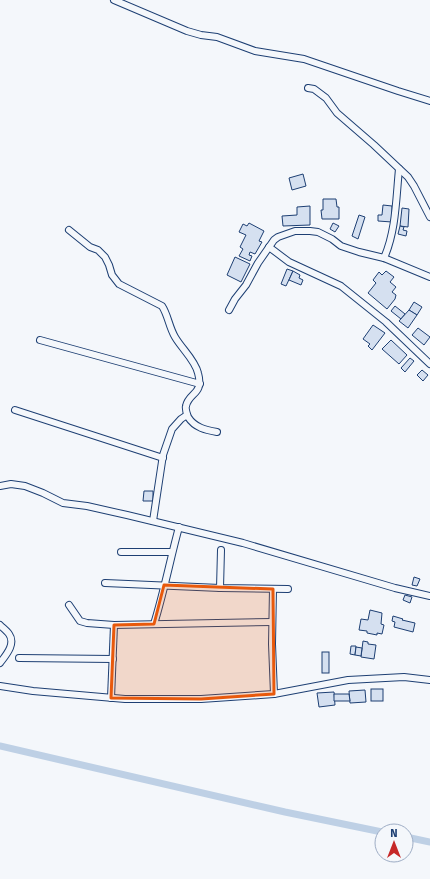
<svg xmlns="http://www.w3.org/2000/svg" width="430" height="879" viewBox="0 0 430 879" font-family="'Fira Sans',sans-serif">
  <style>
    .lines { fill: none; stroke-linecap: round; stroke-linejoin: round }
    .canal { stroke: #bed0e5; stroke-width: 7 }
    .building { fill: #d5e0f0; stroke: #1d3f73 }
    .street-casing { stroke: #1d3f73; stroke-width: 8 }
    .street { stroke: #f4f7fb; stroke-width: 6 }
    .marked { fill: #e8590c; fill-opacity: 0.2; stroke: #e8590c; stroke-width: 3; stroke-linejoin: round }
  </style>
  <rect width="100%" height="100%" fill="#f4f7fb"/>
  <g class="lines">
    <g class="canal">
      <path d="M 0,746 L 285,812 L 382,832"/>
      <path d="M 406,837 L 430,842"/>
    </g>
  </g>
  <g class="building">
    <path d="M 303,174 L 306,186 L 292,190 L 289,178 Z"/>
    <path d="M 323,199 L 336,199 L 337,207 L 339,207 L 339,219 L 322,219 L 321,210 L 323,210 Z"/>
    <path d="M 383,205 L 392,206 L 392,222 L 378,221 L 378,215 L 382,215 Z"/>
    <path d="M 310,206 L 310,225 L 283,226 L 282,216 L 297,215 L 297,207 Z"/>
    <path d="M 402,208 L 409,209 L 408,227 L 400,226 Z"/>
    <path d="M 359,215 L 365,217 L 358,239 L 352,236 Z"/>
    <path d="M 249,223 L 264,231 L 259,241 L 262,242 L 255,254 L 250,252 L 249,255 L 252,256 L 250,261 L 239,256 L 243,249 L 240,247 L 246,235 L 239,232 L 243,224 L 247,226 Z"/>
    <path d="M 333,223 L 339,226 L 335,232 L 330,229 Z"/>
    <path d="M 400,226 L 404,227 L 403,230 L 407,231 L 406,236 L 398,234 Z"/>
    <path d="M 235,257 L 250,264 L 241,282 L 227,275 Z"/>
    <path d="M 287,269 L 293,271 L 286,286 L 281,284 Z"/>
    <path d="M 293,271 L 300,275 L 299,278 L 303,280 L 301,285 L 289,280 Z"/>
    <path d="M 386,271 L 394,277 L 390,282 L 396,287 L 392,292 L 396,295 L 395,299 L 387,309 L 368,293 L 376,283 L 373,280 L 379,272 L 382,275 Z"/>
    <path d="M 414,302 L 422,307 L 417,315 L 409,310 Z"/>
    <path d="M 395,306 L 405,314 L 401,319 L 391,311 Z"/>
    <path d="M 409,310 L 417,315 L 408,328 L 399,321 Z"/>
    <path d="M 373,325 L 385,333 L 372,350 L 368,346 L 370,344 L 363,339 Z"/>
    <path d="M 418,328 L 430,337 L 424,345 L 412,335 Z"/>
    <path d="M 391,340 L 407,355 L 399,364 L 382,349 Z"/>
    <path d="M 410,358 L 414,361 L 405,372 L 401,368 Z"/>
    <path d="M 422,370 L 428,375 L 423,381 L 417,375 Z"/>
    <path d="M 144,491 L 153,491 L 153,501 L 143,501 Z"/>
    <path d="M 414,577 L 420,579 L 417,586 L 412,585 Z"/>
    <path d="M 405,595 L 412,597 L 410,603 L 403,600 Z"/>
    <path d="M 370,610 L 382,613 L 381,624 L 384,625 L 382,634 L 377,633 L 377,635 L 367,633 L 367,631 L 359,630 L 361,619 L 368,620 Z"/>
    <path d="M 393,616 L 403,619 L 402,620 L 415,623 L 413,632 L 394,627 L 395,622 L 392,621 Z"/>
    <path d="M 363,641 L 368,642 L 368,644 L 376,645 L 374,659 L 361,657 Z"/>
    <path d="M 351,646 L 356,646 L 355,655 L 350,654 Z"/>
    <path d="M 356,647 L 362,648 L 361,656 L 355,655 Z"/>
    <rect x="322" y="652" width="7" height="21"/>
    <rect x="371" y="689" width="12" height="12"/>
    <path d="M 365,690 L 366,702 L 350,703 L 349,691 Z"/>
    <path d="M 334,692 L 335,705 L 319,707 L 317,693 Z"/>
    <path d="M 334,694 L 349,694 L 350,701 L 334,701 Z"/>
  </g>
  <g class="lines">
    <defs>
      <g id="street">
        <path d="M 114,0 L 187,31 L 201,35 L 217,37 L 255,51 L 304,59 L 398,91 L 430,101"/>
        <path d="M 308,88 L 314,89 L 326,98 L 337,113 L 374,145 L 408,177 L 414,186 L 430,217"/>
        <path d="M 69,230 L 90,247 L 98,250 L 105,257 L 109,265 L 112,275 L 119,284 L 162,306 C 168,315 169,327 175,337 C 182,349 195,360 198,373 C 204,395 189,392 186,406 C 185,409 187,414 188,417 C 195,428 206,430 217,432"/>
        <path d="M 269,247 L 289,262 L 341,286 L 386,322 L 430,364"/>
        <path d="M 384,258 C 396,231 396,199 399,169"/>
        <path d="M 229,310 L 235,299 L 246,285 L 258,263 L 274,240 L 278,237 L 295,231 L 310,231 L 318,232 L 332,239 L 341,246 L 359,252 L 384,258 L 430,277"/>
        <path d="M 40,340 L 200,384"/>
        <path d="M 15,410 L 163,458"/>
        <path d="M 0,486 L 11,484 L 25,486 L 43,493 L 63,503 L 87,506 L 127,515 L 243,543 L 395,588 L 430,596"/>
        <path d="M 153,521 L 163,455 L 172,429 L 181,419 L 187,415"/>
        <path d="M 121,552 L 172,552"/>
        <path d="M 105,583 L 220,588 L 288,589"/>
        <path d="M 220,588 L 221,550"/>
        <path d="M 273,589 L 272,644 L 274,694"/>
        <path d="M 69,605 L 80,621 L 87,623 L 114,625 L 272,622"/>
        <path d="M 154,624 C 164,592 170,560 179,527"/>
        <path d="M 0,625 C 3,628 7,631 9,634 C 16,644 6,655 0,663"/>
        <path d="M 19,658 L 113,659"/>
        <path d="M 0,686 L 33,691 L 125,699 L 201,699 L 274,694 L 348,680 L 404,677 L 430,680"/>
        <path d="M 111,698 L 114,625"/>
      </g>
    </defs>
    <use href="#street" class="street-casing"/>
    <use href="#street" class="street"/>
  </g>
  <path class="marked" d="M 164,585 L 273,589 L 274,694 L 201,699 L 111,698 L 114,625 L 154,624 Z"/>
  <g transform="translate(394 843)"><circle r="19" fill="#f4f7fb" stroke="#9eadc5"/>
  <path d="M0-3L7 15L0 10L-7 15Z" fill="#c62828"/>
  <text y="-6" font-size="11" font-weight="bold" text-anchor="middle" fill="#1d3f73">N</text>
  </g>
</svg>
